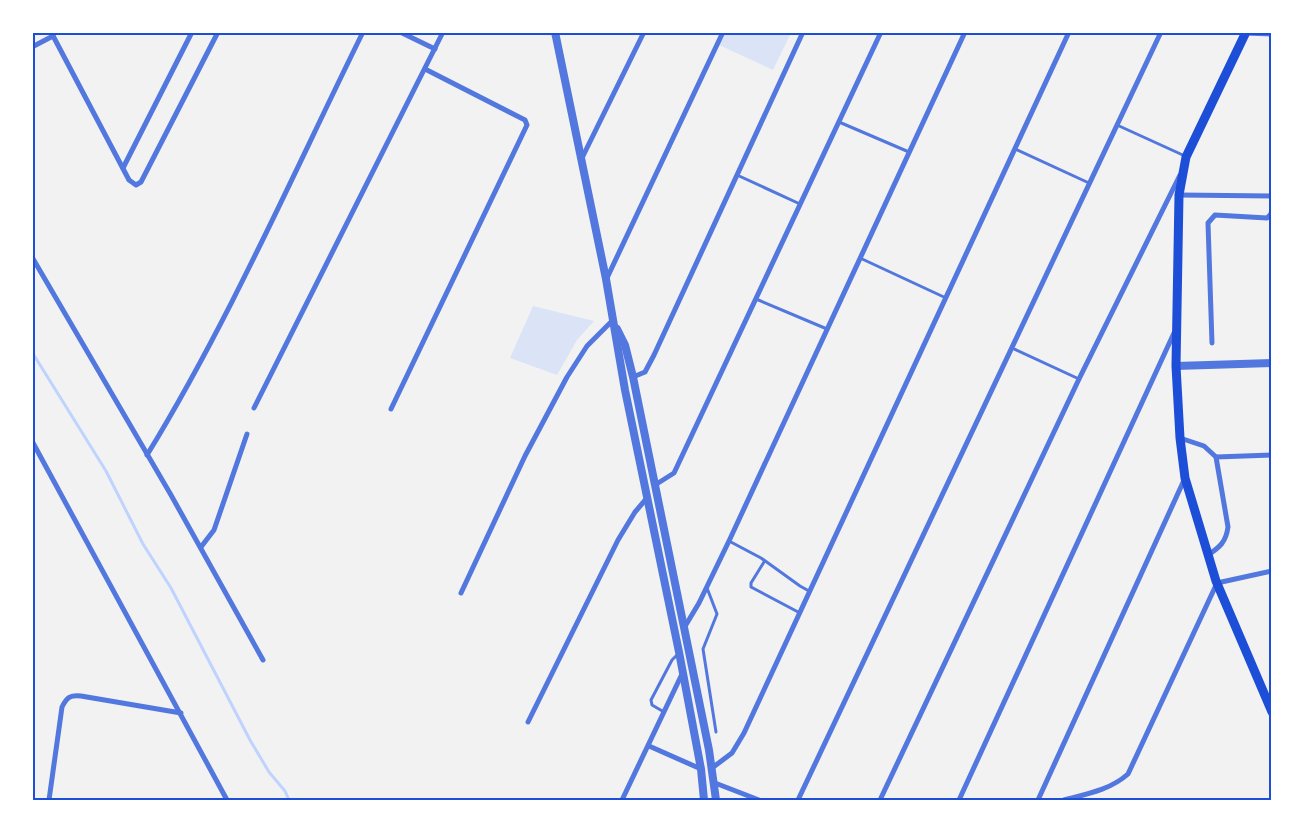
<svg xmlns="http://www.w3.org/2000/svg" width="1304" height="833" viewBox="0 0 1304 833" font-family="Arial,sans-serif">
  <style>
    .green { fill: #dbe4f7 }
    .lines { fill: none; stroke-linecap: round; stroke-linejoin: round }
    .stream { stroke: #bfd3fe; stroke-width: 3 }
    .service { stroke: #5277de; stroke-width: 3 }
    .minor { stroke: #5277de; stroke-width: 5 }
    .tertiary { stroke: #5277de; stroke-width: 8 }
    .secondary { stroke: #1d4ed8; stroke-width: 9 }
    .neatline { fill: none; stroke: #1d4ed8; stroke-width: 2 }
  </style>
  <rect width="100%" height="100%" fill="#f2f2f2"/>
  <g class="green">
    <path d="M 725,33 L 791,33 L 773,70 L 719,45 Z"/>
    <path d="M 533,306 L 594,321 L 577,340 L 557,375 L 510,358 Z"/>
  </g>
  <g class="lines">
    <path class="stream" d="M 32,352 L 106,471 L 143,544 L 171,588 L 250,740 L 269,772 L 285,791 L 289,800"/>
    <g class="service">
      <path d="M 839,122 L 909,152"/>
      <path d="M 1117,125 L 1185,156"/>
      <path d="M 1015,149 L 1089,183"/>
      <path d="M 737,175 L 800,204"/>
      <path d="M 860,258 L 946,298"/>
      <path d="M 756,299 L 827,329"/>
      <path d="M 1012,348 L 1079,379"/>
      <path d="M 729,541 L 761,558 L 800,586 L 809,591"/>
      <path d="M 764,562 L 751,583 L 751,587 L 800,613"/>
      <path d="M 707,588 L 717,614 L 703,649 L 716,732"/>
      <path d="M 664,712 L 652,705 L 651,700 L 672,660 L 679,653"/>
    </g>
    <g class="minor">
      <path d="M 51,32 L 129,180 L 136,185 L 141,182 L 218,32"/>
      <path d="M 400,32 L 435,49"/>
      <path d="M 1245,33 L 1272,34"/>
      <path d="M 32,47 L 53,36"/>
      <path d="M 581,160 L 644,32"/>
      <path d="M 123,168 L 192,32"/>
      <path d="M 1179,195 L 1272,196"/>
      <path d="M 32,257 L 171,495 L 263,660"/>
      <path d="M 607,278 L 723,32"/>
      <path d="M 1212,343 L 1208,223 L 1215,215 L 1267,218 L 1271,214 L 1272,208"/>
      <path d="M 633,377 L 645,372 L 654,355 L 803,32"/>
      <path d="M 254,408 L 443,32"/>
      <path d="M 391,409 L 527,125 L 525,120 L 425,69"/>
      <path d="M 1180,438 L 1204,446 L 1216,457 L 1228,527 C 1226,542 1220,547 1208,555"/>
      <path d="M 32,441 L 227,800"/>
      <path d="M 147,455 C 229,321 293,174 363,32"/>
      <path d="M 1216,457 L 1272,455"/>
      <path d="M 655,485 L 674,473 L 881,32"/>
      <path d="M 201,547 L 214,530 L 247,434"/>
      <path d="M 461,593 L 525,456 L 567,377 L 587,346 L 613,320"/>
      <path d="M 684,628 L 699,603 L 729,541 L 965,32"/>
      <path d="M 528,722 L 618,540 L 635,512 L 647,498"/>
      <path d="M 649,746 L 701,769"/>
      <path d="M 712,768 L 732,753 L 744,733 L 1069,32"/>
      <path d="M 715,783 L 759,800"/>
      <path d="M 49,800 L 62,707 C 67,697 70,695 81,696 L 181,713"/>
      <path d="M 622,800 L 682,674"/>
      <path d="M 798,800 L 1161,32"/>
      <path d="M 880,800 L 1079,379 L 1180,175"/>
      <path d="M 959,800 L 1174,333"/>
      <path d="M 1038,800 L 1185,478"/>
      <path d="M 1064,800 C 1087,794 1110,790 1128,774 L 1217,583 L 1272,571"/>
    </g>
    <g class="tertiary">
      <path d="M 555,32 L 606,279 L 625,390 L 679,652 L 701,769 L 704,800"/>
      <path d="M 617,329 L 625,345 L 633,377 L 709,750 L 716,800"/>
      <path d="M 1176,366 L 1272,363"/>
    </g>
    <path class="secondary" d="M 1246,32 L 1186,157 L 1179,195 L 1176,366 L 1180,438 L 1185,478 L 1216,581 L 1272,712"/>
  </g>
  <rect width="1304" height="833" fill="none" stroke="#ffffff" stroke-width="68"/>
  <rect x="34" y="34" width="1236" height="765" class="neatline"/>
</svg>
